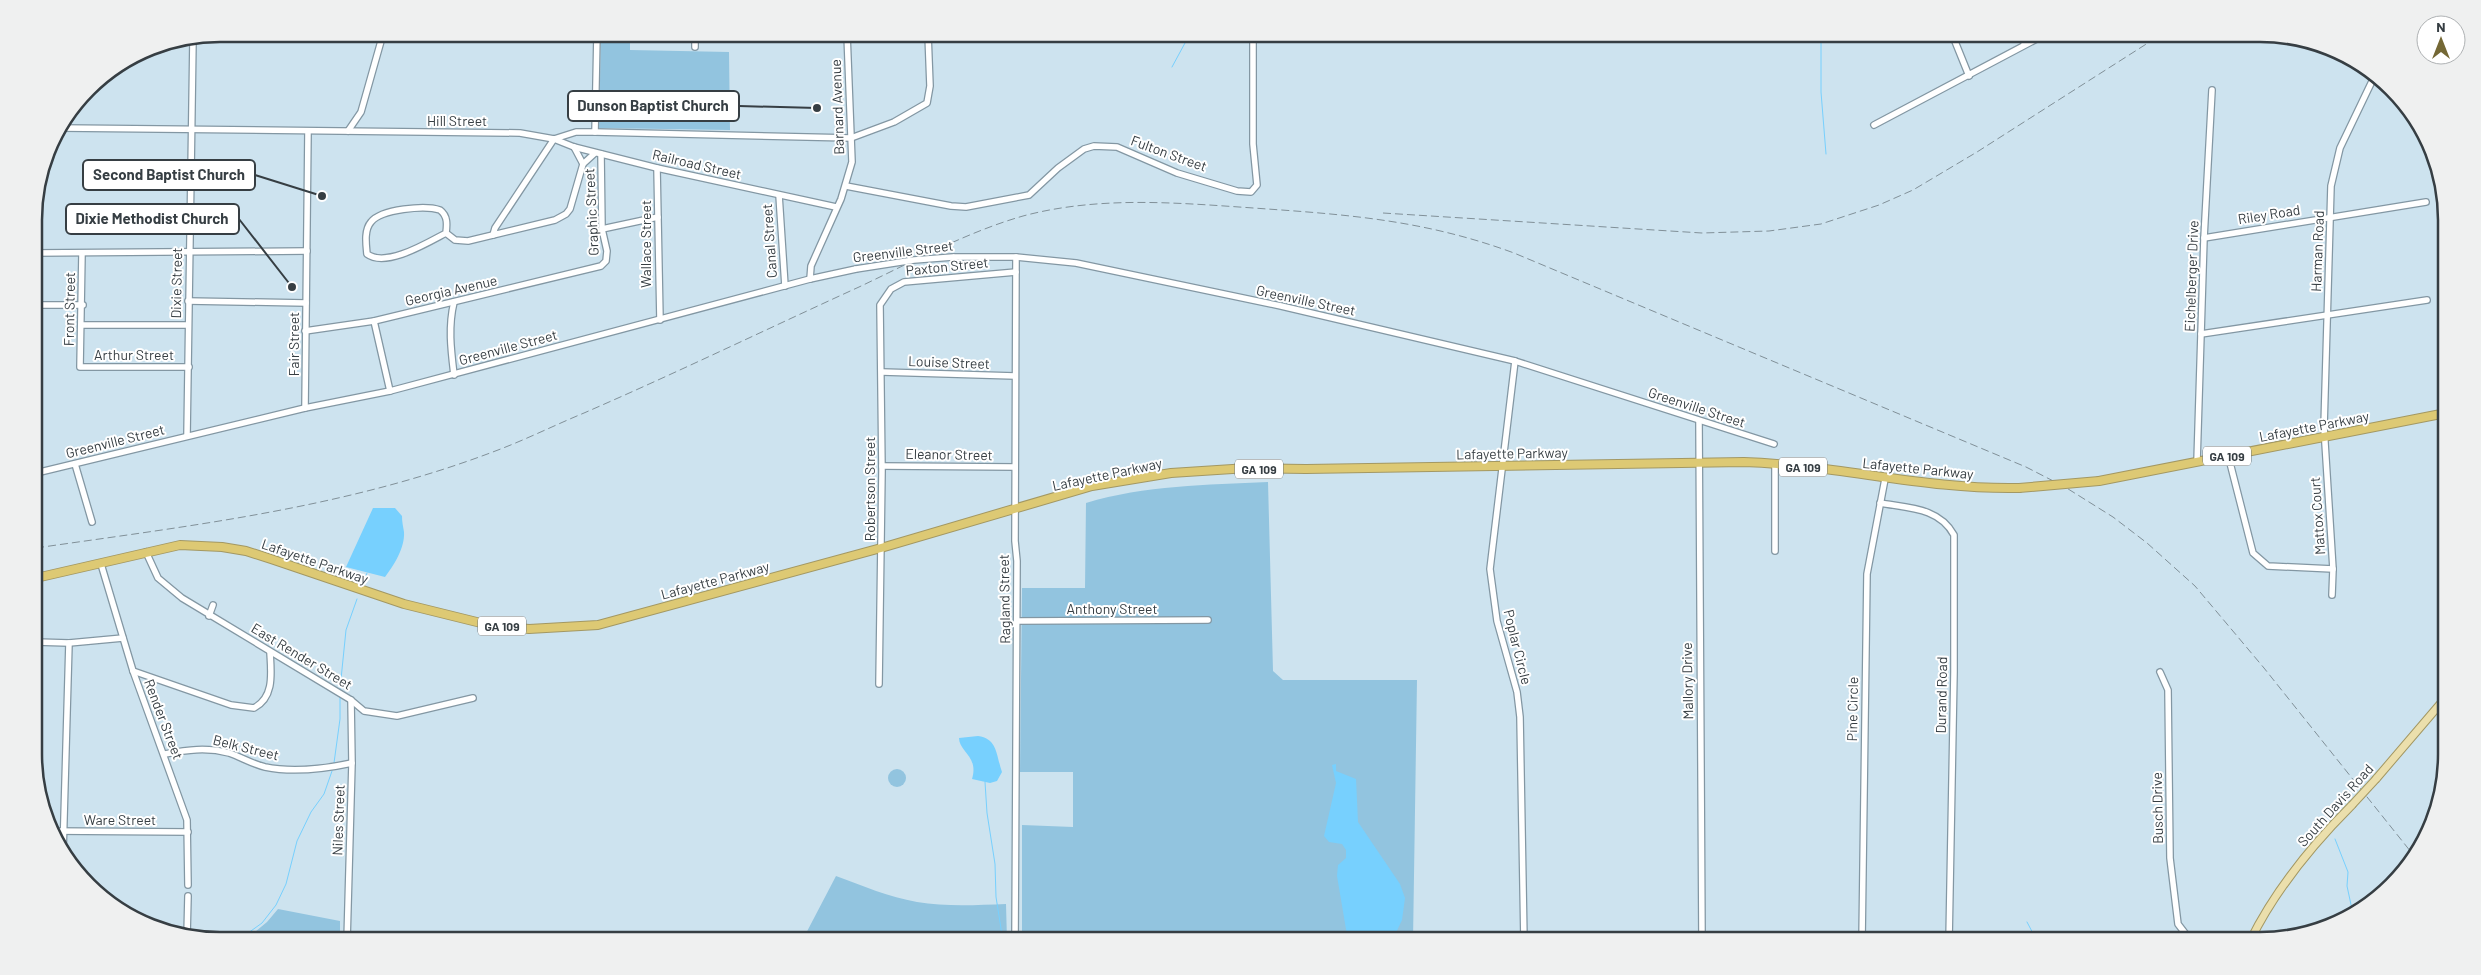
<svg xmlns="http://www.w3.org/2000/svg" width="2481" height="975" viewBox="0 0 2481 975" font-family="Barlow,sans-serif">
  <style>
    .green { fill: #92c4df }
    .water { fill: #77d0fe }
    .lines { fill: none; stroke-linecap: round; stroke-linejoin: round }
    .stream { stroke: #77d0fe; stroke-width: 1 }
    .minor-casing { stroke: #8397a3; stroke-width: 8 }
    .major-casing { stroke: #a39863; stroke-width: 9 }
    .highway-casing { stroke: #a39863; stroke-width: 10 }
    .minor { stroke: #fff; stroke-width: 5.5 }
    .major { stroke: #ebdfac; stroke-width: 7 }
    .highway { stroke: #ddc974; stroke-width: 8 }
    .rail { stroke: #819098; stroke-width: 1; stroke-dasharray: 8 4; stroke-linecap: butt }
    .minor-bridge-casing { stroke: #8397a3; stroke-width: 8; stroke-linecap: butt }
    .major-bridge-casing { stroke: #a39863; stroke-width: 9; stroke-linecap: butt }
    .highway-bridge-casing { stroke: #a39863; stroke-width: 10; stroke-linecap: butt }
    .minor-bridge { stroke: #fff; stroke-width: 5.5 }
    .major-bridge { stroke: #ebdfac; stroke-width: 7 }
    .highway-bridge { stroke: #ddc974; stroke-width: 8 }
    .labels { text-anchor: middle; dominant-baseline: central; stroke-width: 4; stroke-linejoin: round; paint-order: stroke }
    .shield { fill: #fff; stroke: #72787b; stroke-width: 1 }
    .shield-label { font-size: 12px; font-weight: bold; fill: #363e43 }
    .street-label { font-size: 14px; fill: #363e43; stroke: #fff }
    .rim { fill: none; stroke: #363e43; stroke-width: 2.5 }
    .leader { fill: none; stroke: #363e43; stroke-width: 2 }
    .callout-dot { fill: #363e43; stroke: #fff; stroke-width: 2 }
    .callout { fill: #fff; stroke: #363e43; stroke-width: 2 }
    .callout-label { font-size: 15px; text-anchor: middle; font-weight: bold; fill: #363e43 }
  </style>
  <rect width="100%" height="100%" fill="#cde3ef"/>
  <g class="green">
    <path d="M 601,34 L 630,34 L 630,50 L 729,52 L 730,130 L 599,128 Z"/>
    <path d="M 1268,482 L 1273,671 L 1283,680 L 1417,680 L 1413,941 L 1022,941 L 1022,825 L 1073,827 L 1073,772 L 1020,772 L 1022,588 L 1085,588 L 1086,503 C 1145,485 1207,485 1268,482 Z"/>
    <circle cx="897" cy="778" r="9"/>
    <path d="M 836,876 C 863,886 889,897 917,902 C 946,907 977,905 1006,904 L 1007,941 L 802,941 Z"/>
    <path d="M 278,909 L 340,921 L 340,941 L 244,941 L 267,922 Z"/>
  </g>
  <g class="water">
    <path d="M 373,508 L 395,508 L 402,516 C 402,522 403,526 404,532 C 405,548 394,565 385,577 L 346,567 Z"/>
    <path d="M 978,736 C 998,739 996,755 1002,772 L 997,781 L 990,783 L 972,779 C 979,756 959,752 959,738 Z"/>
    <path d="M 1336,764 L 1336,771 L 1356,779 L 1358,822 L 1400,884 L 1405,898 L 1402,920 L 1392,941 L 1348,941 L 1337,876 L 1338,865 L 1346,858 L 1346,850 L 1342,844 L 1329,842 L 1324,836 L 1336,783 L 1332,765 Z"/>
  </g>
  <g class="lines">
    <g class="stream">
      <path d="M 1820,34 L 1821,41 L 1821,92 L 1826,154"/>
      <path d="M 1172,67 L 1185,43 L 1185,34"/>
      <path d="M 364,581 L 367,573"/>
      <path d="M 340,689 L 346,630 L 357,599"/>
      <path d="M 334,763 L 340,719 L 340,698"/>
      <path d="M 985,782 L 987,813 L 995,864 L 996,897 L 1003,941"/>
      <path d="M 2335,839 L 2348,872 L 2347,886 L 2353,914"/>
      <path d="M 2027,922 L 2037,941"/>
      <path d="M 237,941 L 262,923 L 276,905 L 286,884 L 297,841 L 311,812 L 324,794 L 332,771"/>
    </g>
    <defs>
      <g id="minor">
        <path d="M 1952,34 L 1969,76"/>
        <path d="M 2019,34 L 2025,44"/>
        <path d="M 695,47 L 695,34"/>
        <path d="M 1874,125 L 2046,34"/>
        <path d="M 61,128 L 520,133 L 554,139 L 574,147 L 657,168 L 836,207"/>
        <path d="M 348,131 L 361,112 L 383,34"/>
        <path d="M 595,132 L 597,34"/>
        <path d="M 554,139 L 576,132 L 595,132 L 851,138 L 894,122 L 927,103 L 930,86 L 928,34"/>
        <path d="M 583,164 L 595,153"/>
        <path d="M 657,168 L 660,320"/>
        <path d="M 846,186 L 951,206 L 966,207 L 1029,195 L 1058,168 L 1084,149 L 1094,146 L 1117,147 L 1177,173 L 1237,191 L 1251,192 L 1257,185 L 1253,144 L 1253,34"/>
        <path d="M 779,195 L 785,286"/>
        <path d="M 602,229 L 658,217"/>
        <path d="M 446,233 C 427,243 386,268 367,254 C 366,244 364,230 371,222 C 381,209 425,205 440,210 C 448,216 447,225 446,233 L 455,240 L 468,241 L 555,220 L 566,214 L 570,209 L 583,164 L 574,147"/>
        <path d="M 493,235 L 495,228 L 554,139"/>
        <path d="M 2204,238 L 2426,202"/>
        <path d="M 34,253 L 307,251"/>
        <path d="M 82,253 L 80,367 L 189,367"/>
        <path d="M 953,257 L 1016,257 L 1076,263 L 1281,306 L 1515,361 L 1774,444"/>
        <path d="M 810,279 L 811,266 L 841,199 L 852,162 L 847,34"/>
        <path d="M 188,301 L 306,303"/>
        <path d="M 35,305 L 83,305"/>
        <path d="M 374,321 L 390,391"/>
        <path d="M 82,325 L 188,325"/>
        <path d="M 305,331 L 374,321 L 601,266 L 606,261 L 607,251 L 602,229 L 601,154"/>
        <path d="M 2201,334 L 2427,300"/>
        <path d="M 1515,361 L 1490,569 L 1497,621 L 1517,692 L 1520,717 L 1524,941"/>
        <path d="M 882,372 L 1015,376"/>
        <path d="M 454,375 C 451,350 448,327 454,302"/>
        <path d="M 305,408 L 308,131"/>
        <path d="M 1699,421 L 1702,941"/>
        <path d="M 187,436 L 193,39"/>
        <path d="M 2228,455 L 2253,553 L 2268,566 L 2333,569"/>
        <path d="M 2197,462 L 2204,238 L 2212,90"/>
        <path d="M 75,464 L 92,522"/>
        <path d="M 1775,464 L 1775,551"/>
        <path d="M 882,466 L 1015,467"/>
        <path d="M 36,473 L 305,408 L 390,391 L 810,279 L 856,269"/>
        <path d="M 1880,503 C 1907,508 1939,507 1954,535 L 1954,672 L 1949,941"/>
        <path d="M 146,552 L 158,578 L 182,598 L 351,700 L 364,711 L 397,716 L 473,698"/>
        <path d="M 101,564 L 133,671 L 187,820 L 188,885"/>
        <path d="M 2332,595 L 2333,569 L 2324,427 L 2331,186 L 2340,148 L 2375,75"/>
        <path d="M 209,616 L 213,605"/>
        <path d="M 1017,621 L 1208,620"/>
        <path d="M 36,642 L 69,643 L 123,638"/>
        <path d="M 133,671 L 231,705 L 254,708 C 275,697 271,672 270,652"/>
        <path d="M 2160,672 L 2168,690 L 2170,858 L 2178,924 L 2191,941"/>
        <path d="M 879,684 L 882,471 L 880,305 L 891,289 L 904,282 L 1016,272"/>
        <path d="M 165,754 C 187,750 206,747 229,753 C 241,757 252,764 265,767 C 294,773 324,769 352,763"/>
        <path d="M 51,831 L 188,832"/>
        <path d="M 63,853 L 69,643"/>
        <path d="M 187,936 L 188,896"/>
        <path d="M 347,941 L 352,763 L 351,700"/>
        <path d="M 1015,941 L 1017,561 L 1015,541 L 1016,257"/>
        <path d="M 1862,941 L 1867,574 L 1885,479"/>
      </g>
      <g id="major">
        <path d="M 2376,779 L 2441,703 L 2447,691"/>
        <path d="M 2250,941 C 2275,890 2312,845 2352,805"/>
      </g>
      <g id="highway">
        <path d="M 2099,481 L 2446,413"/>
        <path d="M 36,578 L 180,545 L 222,547 L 246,551 L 271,559 L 404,604 L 489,625 L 529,629 L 598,625 L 881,548 L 1092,486 L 1171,473 L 1248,468 L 1306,469 L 1744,462 C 1837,465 1927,490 2019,488"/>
      </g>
    </defs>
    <use href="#minor" class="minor-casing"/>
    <use href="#major" class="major-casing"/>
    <use href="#highway" class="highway-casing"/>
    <use href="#minor" class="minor"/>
    <use href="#major" class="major"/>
    <use href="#highway" class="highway"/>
    <g class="rail">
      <path d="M 1383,213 L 1702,233 L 1769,231 L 1821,224 L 1879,205 L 1913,190 L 1977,152 L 2162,34"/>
      <path d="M 36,548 C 195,525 347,508 498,450 C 527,439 555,425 584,413 C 676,373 767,329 859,287 C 912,262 967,232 1023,216 C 1094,197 1167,202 1239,207 C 1338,214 1419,218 1514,253 L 2026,467 L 2065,487 L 2113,517 L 2147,543 L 2195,586 L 2264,668 L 2415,857"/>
    </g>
    <defs>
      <path id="minor-bridge" d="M 856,269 L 914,260 L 953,257"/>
      <path id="major-bridge" d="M 2352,805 L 2376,779"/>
      <path id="highway-bridge" d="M 2019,488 L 2099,481"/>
    </defs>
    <use href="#minor-bridge" class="minor-bridge-casing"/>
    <use href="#major-bridge" class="major-bridge-casing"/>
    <use href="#highway-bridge" class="highway-bridge-casing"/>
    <use href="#minor-bridge" class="minor-bridge"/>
    <use href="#major-bridge" class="major-bridge"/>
    <use href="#highway-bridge" class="highway-bridge"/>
  </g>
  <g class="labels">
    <g class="shield">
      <rect x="2203" y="446.5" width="48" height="19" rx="4"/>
      <rect x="1779" y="457.5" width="48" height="19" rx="4"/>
      <rect x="1235" y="459.5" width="48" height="19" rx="4"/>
      <rect x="478" y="616.5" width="48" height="19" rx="4"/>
    </g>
    <g class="shield-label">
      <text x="2227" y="456">GA 109</text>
      <text x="1803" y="467">GA 109</text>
      <text x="1259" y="469">GA 109</text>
      <text x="502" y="626">GA 109</text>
    </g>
    <g class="street-label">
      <text transform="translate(837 107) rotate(-92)">Barnard Avenue</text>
      <text x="457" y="120">Hill Street</text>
      <text transform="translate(1169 153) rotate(20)">Fulton Street</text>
      <text transform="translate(697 164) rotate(13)">Railroad Street</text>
      <text transform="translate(591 212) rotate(-93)">Graphic Street</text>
      <text transform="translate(2269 214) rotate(-9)">Riley Road</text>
      <text transform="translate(769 241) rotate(-94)">Canal Street</text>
      <text transform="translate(645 244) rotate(-90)">Wallace Street</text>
      <text transform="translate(903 251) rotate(-7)">Greenville Street</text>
      <text transform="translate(2317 251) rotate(-88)">Harman Road</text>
      <text transform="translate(947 266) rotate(-6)">Paxton Street</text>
      <text transform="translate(2191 276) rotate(-88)">Eichelberger Drive</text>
      <text transform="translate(176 283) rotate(-89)">Dixie Street</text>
      <text transform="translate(451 290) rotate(-13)">Georgia Avenue</text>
      <text transform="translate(1306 300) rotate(12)">Greenville Street</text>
      <text transform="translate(69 309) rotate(-89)">Front Street</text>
      <text transform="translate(293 344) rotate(-90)">Fair Street</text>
      <text transform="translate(508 347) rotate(-15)">Greenville Street</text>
      <text x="134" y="354">Arthur Street</text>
      <text transform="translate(949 362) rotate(2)">Louise Street</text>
      <text transform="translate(1697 407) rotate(18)">Greenville Street</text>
      <text transform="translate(2314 426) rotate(-11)">Lafayette Parkway</text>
      <text transform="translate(115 441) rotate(-14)">Greenville Street</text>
      <text transform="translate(1512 453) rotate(-1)">Lafayette Parkway</text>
      <text transform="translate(949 454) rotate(1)">Eleanor Street</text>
      <text transform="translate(1918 468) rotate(6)">Lafayette Parkway</text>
      <text transform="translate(1107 474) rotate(-12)">Lafayette Parkway</text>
      <text transform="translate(869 489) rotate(-90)">Robertson Street</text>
      <text transform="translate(2317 516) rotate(-94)">Mattox Court</text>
      <text transform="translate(315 561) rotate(19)">Lafayette Parkway</text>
      <text transform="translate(715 580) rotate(-15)">Lafayette Parkway</text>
      <text transform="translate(1004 599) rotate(-91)">Ragland Street</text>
      <text x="1112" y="608">Anthony Street</text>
      <text transform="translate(1518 647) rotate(76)">Poplar Circle</text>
      <text transform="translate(302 656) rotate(31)">East Render Street</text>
      <text transform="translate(1687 681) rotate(-91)">Mallory Drive</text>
      <text transform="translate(1941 695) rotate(-89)">Durand Road</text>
      <text transform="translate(1852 709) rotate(-89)">Pine Circle</text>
      <text transform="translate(164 719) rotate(69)">Render Street</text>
      <text transform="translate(246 747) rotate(14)">Belk Street</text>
      <text transform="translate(2335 805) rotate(-48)">South Davis Road</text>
      <text transform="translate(2157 808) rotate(-91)">Busch Drive</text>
      <text x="120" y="819">Ware Street</text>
      <text transform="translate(338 820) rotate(-88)">Niles Street</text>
    </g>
  </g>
  <path d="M0 0H2481V975H0ZM220 42H2260A178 178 0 0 1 2438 220V754A178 178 0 0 1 2260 932H220A178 178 0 0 1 42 754V220A178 178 0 0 1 220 42Z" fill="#eff0f0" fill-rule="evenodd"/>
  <path class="rim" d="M220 42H2260A178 178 0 0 1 2438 220V754A178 178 0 0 1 2260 932H220A178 178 0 0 1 42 754V220A178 178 0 0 1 220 42Z"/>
  <path class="leader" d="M817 108L739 106M322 196L255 175M292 287L239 219"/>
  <g class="callout-dot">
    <circle cx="817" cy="108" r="5"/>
    <circle cx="322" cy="196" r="5"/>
    <circle cx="292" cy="287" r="5"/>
  </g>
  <g class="callout">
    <rect x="568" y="91" width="171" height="30" rx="5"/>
    <rect x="83" y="160" width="172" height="30" rx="5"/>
    <rect x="66" y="204" width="173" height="30" rx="5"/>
  </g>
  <g class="callout-label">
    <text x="653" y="111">Dunson Baptist Church</text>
    <text x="169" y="180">Second Baptist Church</text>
    <text x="152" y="224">Dixie Methodist Church</text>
  </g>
  <g transform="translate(2441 40)"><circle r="24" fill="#ffffff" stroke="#afb2b4"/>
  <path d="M0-4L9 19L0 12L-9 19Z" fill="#746835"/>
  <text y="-8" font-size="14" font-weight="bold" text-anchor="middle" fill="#363e43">N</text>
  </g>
</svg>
